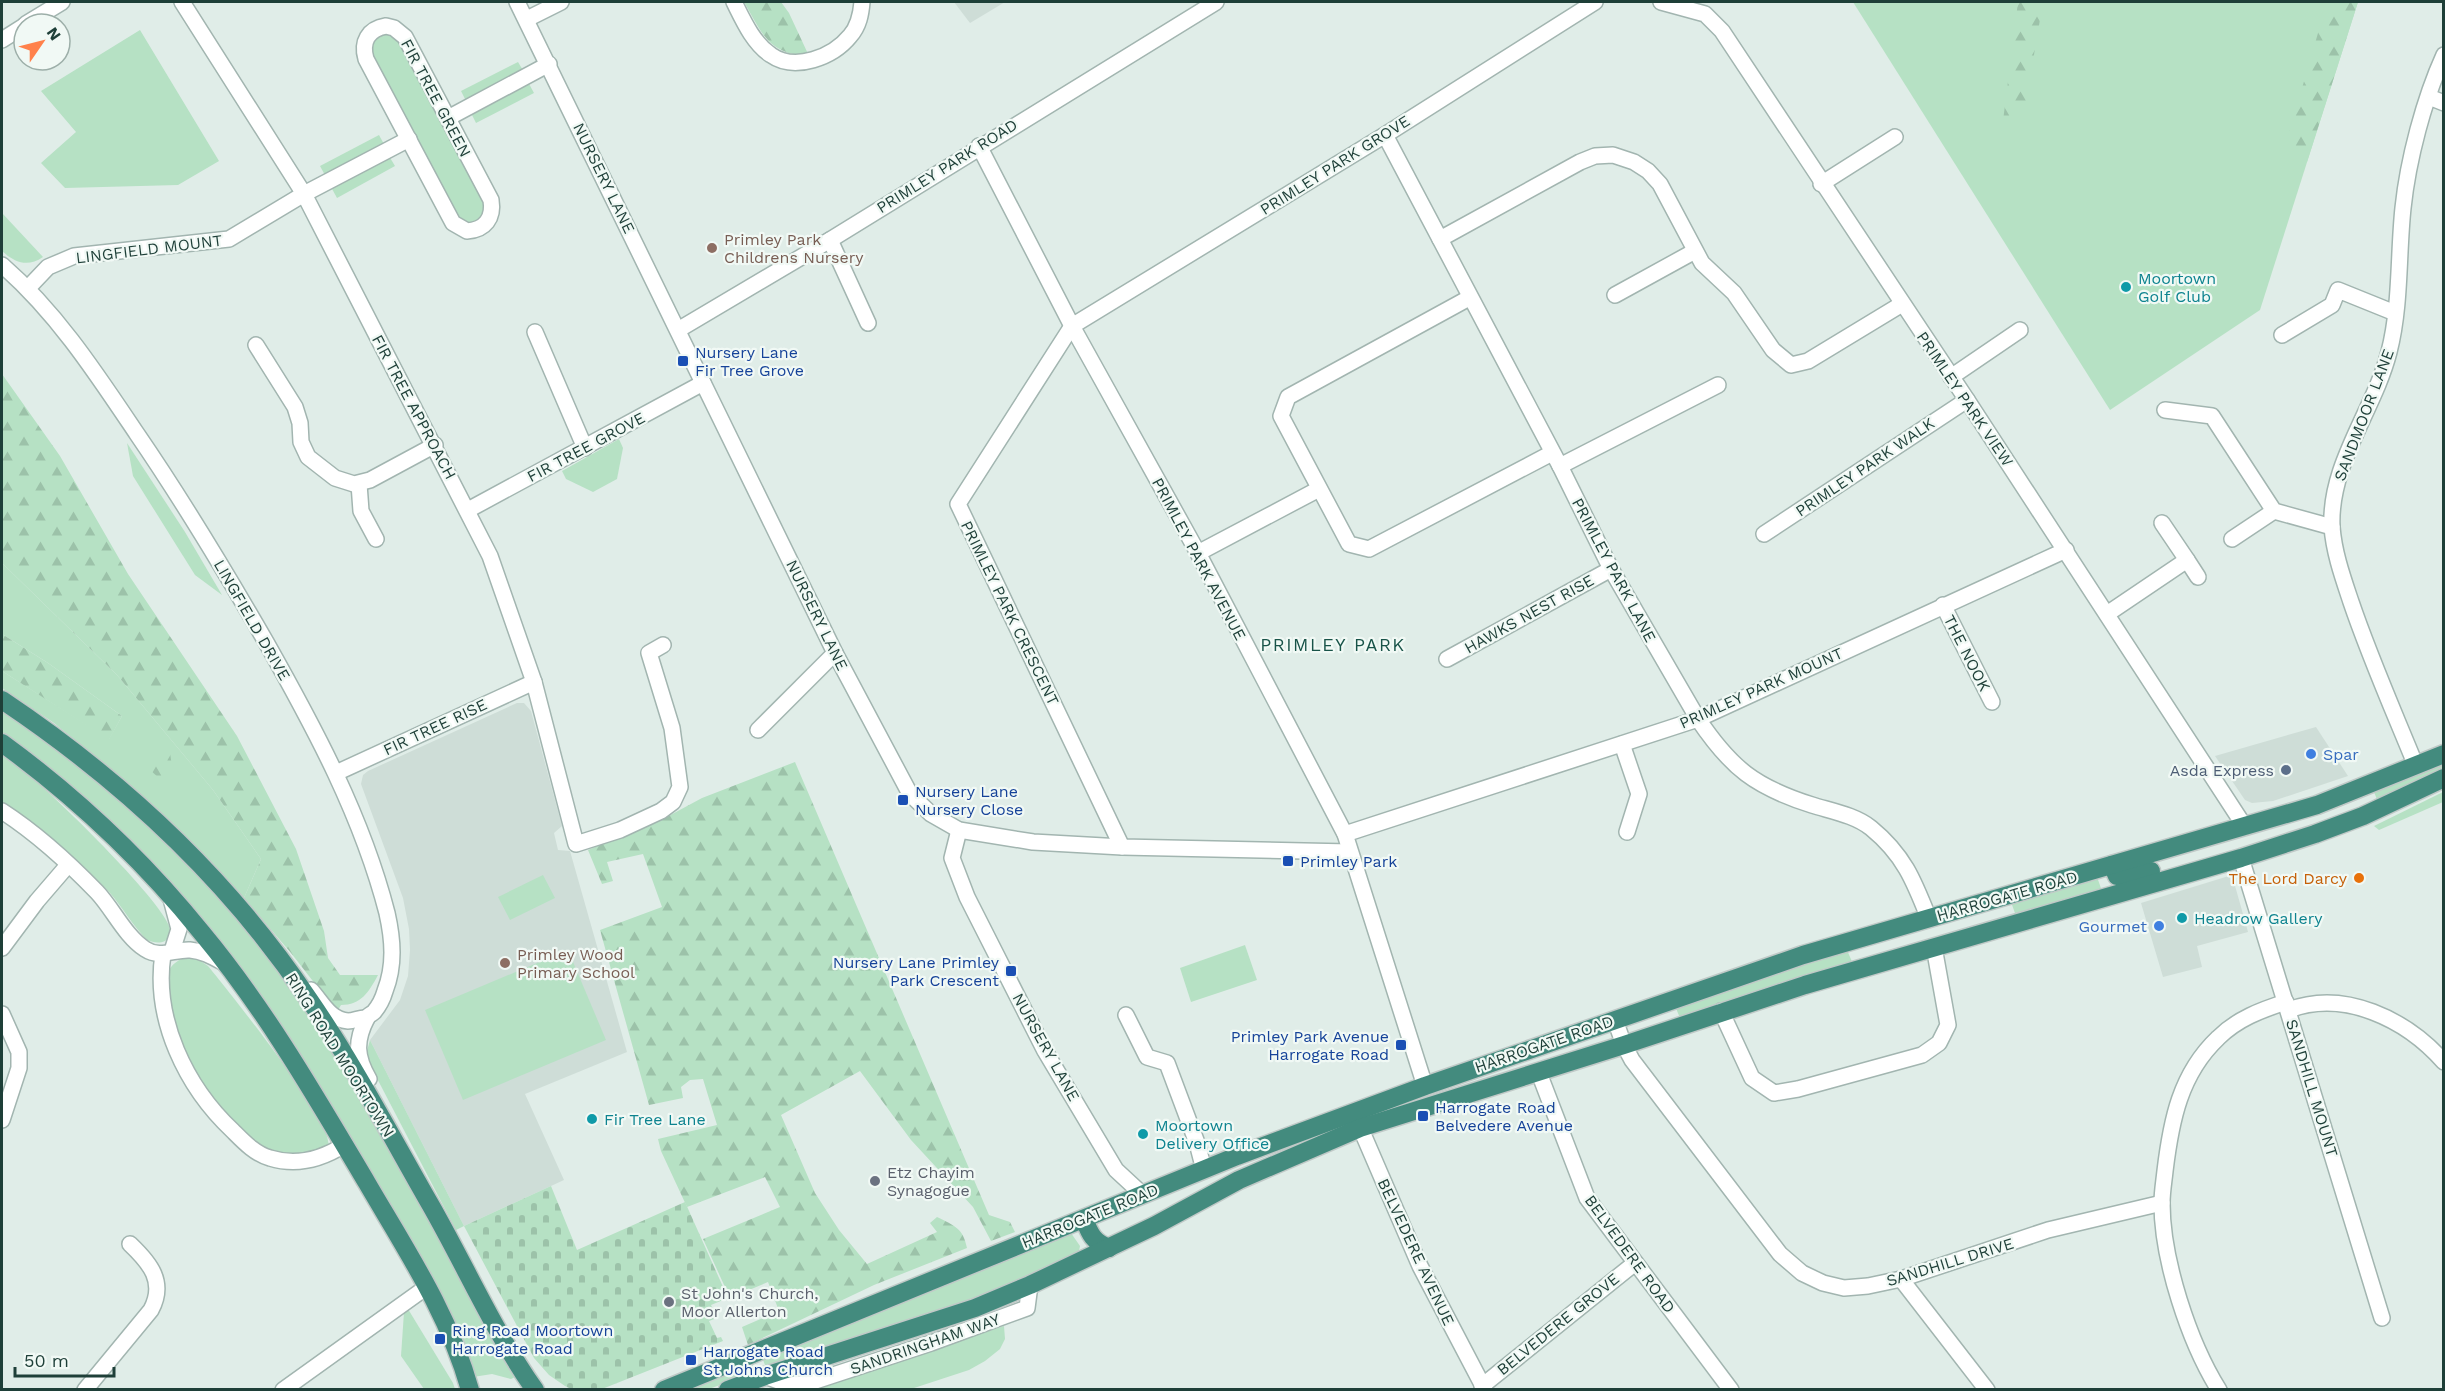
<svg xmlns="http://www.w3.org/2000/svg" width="2445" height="1391" viewBox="0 0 2445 1391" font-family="'Work Sans',sans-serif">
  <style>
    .built { fill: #ceddd7 }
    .grass { fill: #b6e1c4 }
    .forest { fill: url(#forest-firs) }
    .cemetery { fill: url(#cemetery-stones) }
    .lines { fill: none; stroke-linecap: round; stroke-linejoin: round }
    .minor-casing { stroke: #a2b5b0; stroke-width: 18 }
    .trunk-casing { stroke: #c0c9c7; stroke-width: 21 }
    .minor { stroke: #fff; stroke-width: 15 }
    .trunk { stroke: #438b7e; stroke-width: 18 }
    .education-dot { fill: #8d6e63; stroke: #f1f9f5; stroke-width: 2 }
    .culture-dot { fill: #0f9aa8; stroke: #f1f9f5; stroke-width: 2 }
    .transit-dot { fill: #1a4fb4; stroke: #f1f9f5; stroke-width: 2 }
    .shop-dot { fill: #3f7fe0; stroke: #f1f9f5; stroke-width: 2 }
    .service-dot { fill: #5c6f8a; stroke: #f1f9f5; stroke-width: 2 }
    .food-dot { fill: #e8710a; stroke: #f1f9f5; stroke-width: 2 }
    .worship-dot { fill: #6b7280; stroke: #f1f9f5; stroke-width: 2 }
    .labels { text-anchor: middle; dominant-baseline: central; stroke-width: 4.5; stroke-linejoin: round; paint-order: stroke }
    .street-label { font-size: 16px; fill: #1e3f38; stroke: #f1f9f5 }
    .education-label { font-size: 16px; fill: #785e54; stroke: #f1f9f5; text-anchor: start }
    .culture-label { font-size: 16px; fill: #0d838f; stroke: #f1f9f5; text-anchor: start }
    .transit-label { font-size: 16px; fill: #164399; stroke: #f1f9f5; text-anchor: start }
    .shop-label { font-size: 16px; fill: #366cbe; stroke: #f1f9f5; text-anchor: start }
    .service-label { font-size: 16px; fill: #4e5e75; stroke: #f1f9f5; text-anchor: end }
    .food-label { font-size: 16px; fill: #c56008; stroke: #f1f9f5; text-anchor: end }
    .worship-label { font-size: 16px; fill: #5b616d; stroke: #f1f9f5; text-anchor: start }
    .neighbourhood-label { font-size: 18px; letter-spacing: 1.5px; fill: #185348; stroke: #f1f9f5 }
  </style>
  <defs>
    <pattern id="forest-firs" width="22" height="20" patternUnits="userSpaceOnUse" patternTransform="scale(1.5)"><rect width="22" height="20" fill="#b6e1c4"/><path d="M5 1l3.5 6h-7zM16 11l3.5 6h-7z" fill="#9cc2a9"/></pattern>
    <pattern id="cemetery-stones" width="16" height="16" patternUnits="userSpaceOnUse" patternTransform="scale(1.5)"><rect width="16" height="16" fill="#b6e1c4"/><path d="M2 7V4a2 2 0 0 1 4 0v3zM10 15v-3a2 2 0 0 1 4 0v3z" fill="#9cc2a9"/></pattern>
  </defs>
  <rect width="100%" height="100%" fill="#e0ede8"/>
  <g class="built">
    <path d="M 954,2 L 1005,2 L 970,23 Z"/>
    <path d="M 517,703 L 524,703 L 531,711 L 562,826 L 554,833 L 558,850 L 570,851 L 627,1052 L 525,1094 L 564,1180 L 464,1226 L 370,1040 L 400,1000 L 408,976 L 410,950 L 409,929 L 403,898 L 361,784 L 363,775 L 368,771 Z"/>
    <path d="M 2316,727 L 2348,776 L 2273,801 L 2252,803 L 2245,800 L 2215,756 Z"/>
    <path d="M 2232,875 L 2248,932 L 2197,946 L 2202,967 L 2163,977 L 2141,903 Z"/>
  </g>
  <g class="grass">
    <path d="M 1853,2 L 2358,2 L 2260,310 L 2110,410 Z"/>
    <path d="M 140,30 L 219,161 L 178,185 L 65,188 L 41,163 L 76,132 L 41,91 Z"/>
    <path d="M 387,32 L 396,36 L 486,201 L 484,217 L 470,225 L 460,221 L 370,54 L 373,39 Z"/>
    <path d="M 518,62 L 524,72 L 466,101 L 461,91 Z"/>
    <path d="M 528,82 L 534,93 L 476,123 L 471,113 Z"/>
    <path d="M 379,135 L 385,146 L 326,177 L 320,166 Z"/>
    <path d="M 389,156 L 395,166 L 337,198 L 331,187 Z"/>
    <path d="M 2,213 L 43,257 C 27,268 14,262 2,251 Z"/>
    <path d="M 619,439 L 623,448 L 617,479 L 593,492 L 566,479 L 562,471 Z"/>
    <path d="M 127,443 L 185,532 L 222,595 L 195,575 L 133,476 Z"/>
    <path d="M 2,563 L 117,675 L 213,790 L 261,859 L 244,898 L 127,782 L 54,723 L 2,688 L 2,671 L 109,739 L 122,716 L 48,663 L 2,634 Z"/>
    <path d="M 2,709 C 100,776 190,857 264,951 C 307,1005 341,1067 376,1127 C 424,1209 471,1292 517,1376 L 511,1379 L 492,1374 L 473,1377 L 460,1338 L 440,1291 L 324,1098 L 104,818 L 31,753 L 2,733 Z"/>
    <path d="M 2,754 C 12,763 24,771 34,780 C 57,798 167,906 170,929 C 171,933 168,939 165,941 C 158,944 153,942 147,940 C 133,926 123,908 110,893 C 77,858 41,829 2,801 Z"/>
    <path d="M 2443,762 L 2443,771 L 2378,802 L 2374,792 Z"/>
    <path d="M 2443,792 L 2443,802 L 2379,830 L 2374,826 Z"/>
    <path d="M 543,875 L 555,898 L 510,920 L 498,897 Z"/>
    <path d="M 2097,877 L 2102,891 L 2016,916 L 2011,902 Z"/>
    <path d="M 1245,945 L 1257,980 L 1191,1002 L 1180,968 Z"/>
    <path d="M 568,950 L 606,1040 L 463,1100 L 425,1010 Z"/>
    <path d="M 1847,950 L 1853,964 L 1680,1018 L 1675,1006 Z"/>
    <path d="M 188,957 L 196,958 L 208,966 C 226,988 338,1127 328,1147 C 313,1154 301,1157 284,1155 C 269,1152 256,1142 245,1132 C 204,1097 176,1050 170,996 C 169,989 166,980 168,973 C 171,964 179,959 188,957 Z"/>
    <path d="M 370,1040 L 464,1226 L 456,1230 L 369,1063 L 367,1051 Z"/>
    <path d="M 1071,1233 L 1080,1246 L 1079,1251 L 1017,1284 L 919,1319 L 766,1368 L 762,1357 Z"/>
    <path d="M 408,1309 L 453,1383 L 455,1389 L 424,1389 L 401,1356 L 404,1312 Z"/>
    <path d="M 1004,1326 L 1005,1339 L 1000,1349 L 985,1361 L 969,1370 L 911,1389 L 814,1389 Z"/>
    <path d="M 751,1362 L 756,1372 L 709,1389 L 682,1390 Z"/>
  </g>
  <g class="forest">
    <path d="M 744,2 L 781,2 L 789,13 L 809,56 C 768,54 762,33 744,2 Z"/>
    <path d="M 2018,2 L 2043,2 L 2025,107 L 2002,129 Z"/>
    <path d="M 2327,2 L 2358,2 L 2307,162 L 2285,147 Z"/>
    <path d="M 2,374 L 60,456 L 128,574 L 237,736 L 296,849 L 324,931 L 328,958 L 340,975 L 378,975 C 369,992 361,1005 341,1005 L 337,1012 L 291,953 L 244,898 L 261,859 L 213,790 L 117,675 L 2,563 Z"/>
    <path d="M 2,634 L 48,663 L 122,716 L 109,740 L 2,671 Z"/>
    <path d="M 170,753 L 173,773 L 160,779 L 149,769 L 152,757 Z"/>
    <path d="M 795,762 L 989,1215 L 1010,1222 L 1015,1232 L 991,1241 L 973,1207 L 911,1140 L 860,1071 L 781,1115 L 815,1193 L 839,1230 L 867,1264 L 937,1232 L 930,1223 L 937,1217 C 955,1226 963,1228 967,1248 L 874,1285 L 748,1345 L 742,1327 L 779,1311 L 768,1282 L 730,1298 L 703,1239 L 780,1207 L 765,1177 L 687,1207 L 661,1151 L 658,1139 L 717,1125 L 703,1079 L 690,1080 L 681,1087 L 683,1098 L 649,1105 L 600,930 L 662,907 L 643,854 L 607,862 L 613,881 L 602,884 L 588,850 L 663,819 L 702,798 Z"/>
  </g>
  <path class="cemetery" d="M 551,1186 L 577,1250 L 685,1202 L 728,1298 L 711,1305 L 717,1318 L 709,1321 L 717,1338 L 721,1337 L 723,1341 L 602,1389 L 571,1389 L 565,1386 L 549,1375 L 534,1358 L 464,1226 Z"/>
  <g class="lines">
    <defs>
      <g id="minor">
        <path d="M 182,2 L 304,194 L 490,556 L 534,682 L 576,844 L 620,830 L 661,811 L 673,802 L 680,787 L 672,728 L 649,653 L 663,645"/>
        <path d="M 517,2 L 835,653 L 910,794 L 931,814 L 959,830 L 1033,842 L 1122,847 L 1350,852"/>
        <path d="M 734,2 C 743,20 753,43 771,55 C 795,72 833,57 850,36 C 859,26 861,14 862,2"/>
        <path d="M 1661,2 L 1705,14 L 1722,31 L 1967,400 L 2245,827"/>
        <path d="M 527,19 L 561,2"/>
        <path d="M 26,24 L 62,2"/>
        <path d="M 386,26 L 394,28 L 405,37 L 491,200 C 494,218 485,230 467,231 L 453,223 L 366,59 C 361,42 368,29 386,26 Z"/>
        <path d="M 2,40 L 24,26"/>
        <path d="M 2429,97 L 2444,103"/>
        <path d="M 448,118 L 549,64"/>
        <path d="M 1385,135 L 1560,466 L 1611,569 L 1698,719 C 1731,768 1755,787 1812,805 C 1831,811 1855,815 1871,828 C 1904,855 1914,881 1929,919"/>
        <path d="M 979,146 L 1072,326 L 1198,553 L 1345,834 L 1425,1086"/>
        <path d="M 1821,184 L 1895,137"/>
        <path d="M 1440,239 L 1580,162 L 1595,156 L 1613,155 L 1634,162 L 1648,171 L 1660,184 L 1702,263 L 1734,293 L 1773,350 L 1791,365 L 1808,361 L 1902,304"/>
        <path d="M 830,240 L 868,323"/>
        <path d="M 2,265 C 57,313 96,373 137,434 C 183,501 225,571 266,642 C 315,729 362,816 387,913 C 393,940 395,965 385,991 C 383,998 379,1006 374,1012 C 372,1014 368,1015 367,1018 C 355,1041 356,1057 369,1079"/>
        <path d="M 28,288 L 48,267 L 74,256 L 229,239 L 304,194 L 409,139"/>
        <path d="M 1615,295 L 1695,251"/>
        <path d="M 1469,298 L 1288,397 L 1281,416 L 1349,544 L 1369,549 L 1552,453"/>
        <path d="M 678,330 L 830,240 L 1216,2"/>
        <path d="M 535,332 L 585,448"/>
        <path d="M 2282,335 L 2332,305 L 2338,290 L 2395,313"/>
        <path d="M 256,345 L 295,407 L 300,423 L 301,442 L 308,457 L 335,478 L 354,484 L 370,480 L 435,445"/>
        <path d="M 1951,377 L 2020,330"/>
        <path d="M 2165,410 L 2212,416 L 2274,511 L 2332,527"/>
        <path d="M 1560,466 L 1718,385"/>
        <path d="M 359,484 L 361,511 L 376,539"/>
        <path d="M 468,510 L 703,383"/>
        <path d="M 1764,534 L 1967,400"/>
        <path d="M 2232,539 L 2274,511"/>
        <path d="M 1198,553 L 1319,489"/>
        <path d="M 2187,560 L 2198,577"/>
        <path d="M 1943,605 L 1992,702"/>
        <path d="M 2107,614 L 2187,560 L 2162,523"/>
        <path d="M 1447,659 L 1611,569"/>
        <path d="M 758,730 L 835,653"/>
        <path d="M 1622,744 L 1639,794 L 1627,832"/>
        <path d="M 2416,766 C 2394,712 2370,658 2351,602 C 2343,578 2334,553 2332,527 C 2329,464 2374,411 2389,352 C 2401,305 2398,255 2403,208 C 2408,160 2424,99 2444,55"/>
        <path d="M 336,773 L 534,682"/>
        <path d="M 2,811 C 36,833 69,863 97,892 C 113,909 125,936 145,949 C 160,959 174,949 190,950 C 203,951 213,957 224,963"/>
        <path d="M 959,830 L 952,858 L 967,897 L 1045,1051 L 1116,1170 L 1143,1195"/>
        <path d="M 1345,834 L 1698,719 L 2066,550"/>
        <path d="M 1122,847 L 958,504 L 1072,326 L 1385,135 L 1595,2"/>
        <path d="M 2241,858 L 2382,1318"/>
        <path d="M 171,899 L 179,929 L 172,951"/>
        <path d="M 2,948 L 37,901 L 68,865"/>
        <path d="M 163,954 C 153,1019 186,1087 233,1131 C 243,1141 255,1154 270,1158 C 296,1166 322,1159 344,1145"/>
        <path d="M 311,990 C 322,1002 330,1020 348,1021 C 355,1021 360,1017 367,1018"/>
        <path d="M 2289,1010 C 2344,989 2406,1019 2444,1062"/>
        <path d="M 1721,1011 L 1752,1078 L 1774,1093 L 1798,1089 L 1922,1055 L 1939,1043 L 1948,1025 L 1934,947"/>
        <path d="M 2,1014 L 19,1052 L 19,1068 L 2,1120"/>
        <path d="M 1126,1015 L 1147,1057 L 1167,1063 L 1197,1143 L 1204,1170"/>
        <path d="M 1615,1020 L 1624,1045 L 1632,1060 L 1780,1254 L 1802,1273 L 1823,1283 L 1844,1288 L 1868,1286 L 1901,1279 L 2048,1230 L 2162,1203"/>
        <path d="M 1539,1073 L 1587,1198 L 1731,1390"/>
        <path d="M 1357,1120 L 1420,1266 L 1485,1390"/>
        <path d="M 1901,1279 L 1987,1390"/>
        <path d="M 765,1376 L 789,1385 L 809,1383 L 931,1343 L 1027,1308 L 1030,1285"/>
        <path d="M 1482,1386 L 1635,1263"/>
        <path d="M 85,1390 L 151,1310 C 166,1282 150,1263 130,1244"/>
        <path d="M 283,1390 L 428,1286"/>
        <path d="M 2219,1390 C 2189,1342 2162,1260 2162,1203 C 2162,1192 2164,1181 2165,1171 C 2171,1121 2180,1074 2218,1038 C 2237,1019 2261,1010 2286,1002"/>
      </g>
      <g id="trunk">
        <path d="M 2,700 C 120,779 228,879 308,998 C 353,1063 391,1136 430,1204 C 465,1265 494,1332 535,1390"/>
        <path d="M 2,743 C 76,797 144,861 202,933 C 266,1010 316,1097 367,1183 C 406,1250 449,1314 470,1390"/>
        <path d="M 2112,865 L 2117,876 L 2127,878 L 2151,871"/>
        <path d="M 1084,1219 C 1090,1234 1093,1242 1109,1248"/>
        <path d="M 664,1390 L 1237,1156 L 1425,1086 L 1803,955 L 2317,805 L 2444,754"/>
        <path d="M 728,1390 L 765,1376 L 975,1308 L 1030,1285 L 1154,1226 L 1239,1180 L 1360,1128 L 1624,1045 L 1805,985 L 2241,858 L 2315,834 L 2363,816 L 2444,778"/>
      </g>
    </defs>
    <use href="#minor" class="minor-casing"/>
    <use href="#trunk" class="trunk-casing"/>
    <use href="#minor" class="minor"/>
    <use href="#trunk" class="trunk"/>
  </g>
  <g class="education-dot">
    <circle cx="712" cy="248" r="6"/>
    <circle cx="505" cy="963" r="6"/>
  </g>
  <g class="culture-dot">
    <circle cx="2126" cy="287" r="6"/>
    <circle cx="2182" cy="918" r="6"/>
    <circle cx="592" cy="1119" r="6"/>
    <circle cx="1143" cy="1134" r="6"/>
  </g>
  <g class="transit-dot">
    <rect x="677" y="355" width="12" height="12" rx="3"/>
    <rect x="897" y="794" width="12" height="12" rx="3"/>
    <rect x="1282" y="855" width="12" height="12" rx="3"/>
    <rect x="1005" y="965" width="12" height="12" rx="3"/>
    <rect x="1395" y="1039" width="12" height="12" rx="3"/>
    <rect x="1417" y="1110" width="12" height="12" rx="3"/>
    <rect x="434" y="1333" width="12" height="12" rx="3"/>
    <rect x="685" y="1354" width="12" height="12" rx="3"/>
  </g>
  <g class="shop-dot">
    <circle cx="2311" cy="754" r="6"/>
    <circle cx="2159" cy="926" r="6"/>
  </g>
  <circle class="service-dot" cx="2286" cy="770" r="6"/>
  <circle class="food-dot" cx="2359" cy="878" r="6"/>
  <g class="worship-dot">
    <circle cx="875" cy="1181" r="6"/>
    <circle cx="669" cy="1302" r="6"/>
  </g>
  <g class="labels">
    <g class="street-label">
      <text transform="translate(436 98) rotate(62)">FIR TREE GREEN</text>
      <text transform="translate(1335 165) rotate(-32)">PRIMLEY PARK GROVE</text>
      <text transform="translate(947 166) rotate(-32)">PRIMLEY PARK ROAD</text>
      <text transform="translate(604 178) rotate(64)">NURSERY LANE</text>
      <text transform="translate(149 249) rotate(-7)">LINGFIELD MOUNT</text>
      <text transform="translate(1965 399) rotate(56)">PRIMLEY PARK VIEW</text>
      <text transform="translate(414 407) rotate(62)">FIR TREE APPROACH</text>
      <text transform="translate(2364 415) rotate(-69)">SANDMOOR LANE</text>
      <text transform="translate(586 447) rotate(-28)">FIR TREE GROVE</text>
      <text transform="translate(1865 467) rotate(-34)">PRIMLEY PARK WALK</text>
      <text transform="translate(1199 559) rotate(62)">PRIMLEY PARK AVENUE</text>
      <text transform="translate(1614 570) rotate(62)">PRIMLEY PARK LANE</text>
      <text transform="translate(1010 613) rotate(64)">PRIMLEY PARK CRESCENT</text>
      <text transform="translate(1529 614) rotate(-29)">HAWKS NEST RISE</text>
      <text transform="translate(817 615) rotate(64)">NURSERY LANE</text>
      <text transform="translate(252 620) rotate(60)">LINGFIELD DRIVE</text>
      <text transform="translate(1967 653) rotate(63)">THE NOOK</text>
      <text transform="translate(1761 688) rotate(-24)">PRIMLEY PARK MOUNT</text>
      <text transform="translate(435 727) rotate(-25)">FIR TREE RISE</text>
      <text transform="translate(2007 896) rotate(-16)">HARROGATE ROAD</text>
      <text transform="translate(1544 1044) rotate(-19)">HARROGATE ROAD</text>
      <text transform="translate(1046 1047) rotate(61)">NURSERY LANE</text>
      <text transform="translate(340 1055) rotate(58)">RING ROAD MOORTOWN</text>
      <text transform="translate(2312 1088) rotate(73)">SANDHILL MOUNT</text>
      <text transform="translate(1090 1216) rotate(-22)">HARROGATE ROAD</text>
      <text transform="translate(1416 1252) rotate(65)">BELVEDERE AVENUE</text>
      <text transform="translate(1630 1254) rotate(54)">BELVEDERE ROAD</text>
      <text transform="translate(1950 1262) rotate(-17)">SANDHILL DRIVE</text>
      <text transform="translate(1558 1324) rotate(-39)">BELVEDERE GROVE</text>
      <text transform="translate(925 1344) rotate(-19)">SANDRINGHAM WAY</text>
    </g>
    <g class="education-label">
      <text x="724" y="239">Primley Park<tspan x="724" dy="18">Childrens Nursery</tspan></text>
      <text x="517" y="954">Primley Wood<tspan x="517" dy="18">Primary School</tspan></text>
    </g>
    <g class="culture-label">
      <text x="2138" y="278">Moortown<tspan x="2138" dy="18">Golf Club</tspan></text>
      <text x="2194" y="918">Headrow Gallery</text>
      <text x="604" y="1119">Fir Tree Lane</text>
      <text x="1155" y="1125">Moortown<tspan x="1155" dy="18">Delivery Office</tspan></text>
    </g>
    <g class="transit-label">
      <text x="695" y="352">Nursery Lane<tspan x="695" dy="18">Fir Tree Grove</tspan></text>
      <text x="915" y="791">Nursery Lane<tspan x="915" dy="18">Nursery Close</tspan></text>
      <text x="1300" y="861">Primley Park</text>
      <text x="999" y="962" text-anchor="end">Nursery Lane Primley<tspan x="999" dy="18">Park Crescent</tspan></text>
      <text x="1389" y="1036" text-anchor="end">Primley Park Avenue<tspan x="1389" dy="18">Harrogate Road</tspan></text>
      <text x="1435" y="1107">Harrogate Road<tspan x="1435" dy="18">Belvedere Avenue</tspan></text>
      <text x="452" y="1330">Ring Road Moortown<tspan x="452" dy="18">Harrogate Road</tspan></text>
      <text x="703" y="1351">Harrogate Road<tspan x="703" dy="18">St Johns Church</tspan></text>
    </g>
    <g class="shop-label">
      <text x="2323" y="754">Spar</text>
      <text x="2147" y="926" text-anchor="end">Gourmet</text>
    </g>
    <g class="service-label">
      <text x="2274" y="770">Asda Express</text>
    </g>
    <g class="food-label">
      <text x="2347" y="878">The Lord Darcy</text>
    </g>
    <g class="worship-label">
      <text x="887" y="1172">Etz Chayim<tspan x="887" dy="18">Synagogue</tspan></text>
      <text x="681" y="1293">St John's Church,<tspan x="681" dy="18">Moor Allerton</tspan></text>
    </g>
    <g class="neighbourhood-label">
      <text x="1333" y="644">PRIMLEY PARK</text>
    </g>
  </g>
  <rect width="2445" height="1391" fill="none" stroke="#1e3f38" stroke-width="6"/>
  <g transform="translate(42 42) rotate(55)"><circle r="28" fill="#f1f9f5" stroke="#9dafa9" stroke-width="1.5"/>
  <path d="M0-4.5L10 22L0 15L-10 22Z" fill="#ff814b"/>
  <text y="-9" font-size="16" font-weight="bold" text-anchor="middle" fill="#1e3f38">N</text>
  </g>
  <path d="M15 1367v9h99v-9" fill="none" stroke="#1e3f38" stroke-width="3"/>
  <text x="24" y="1367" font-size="18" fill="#1e3f38" stroke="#f1f9f5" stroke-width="4.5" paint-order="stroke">50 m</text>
</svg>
